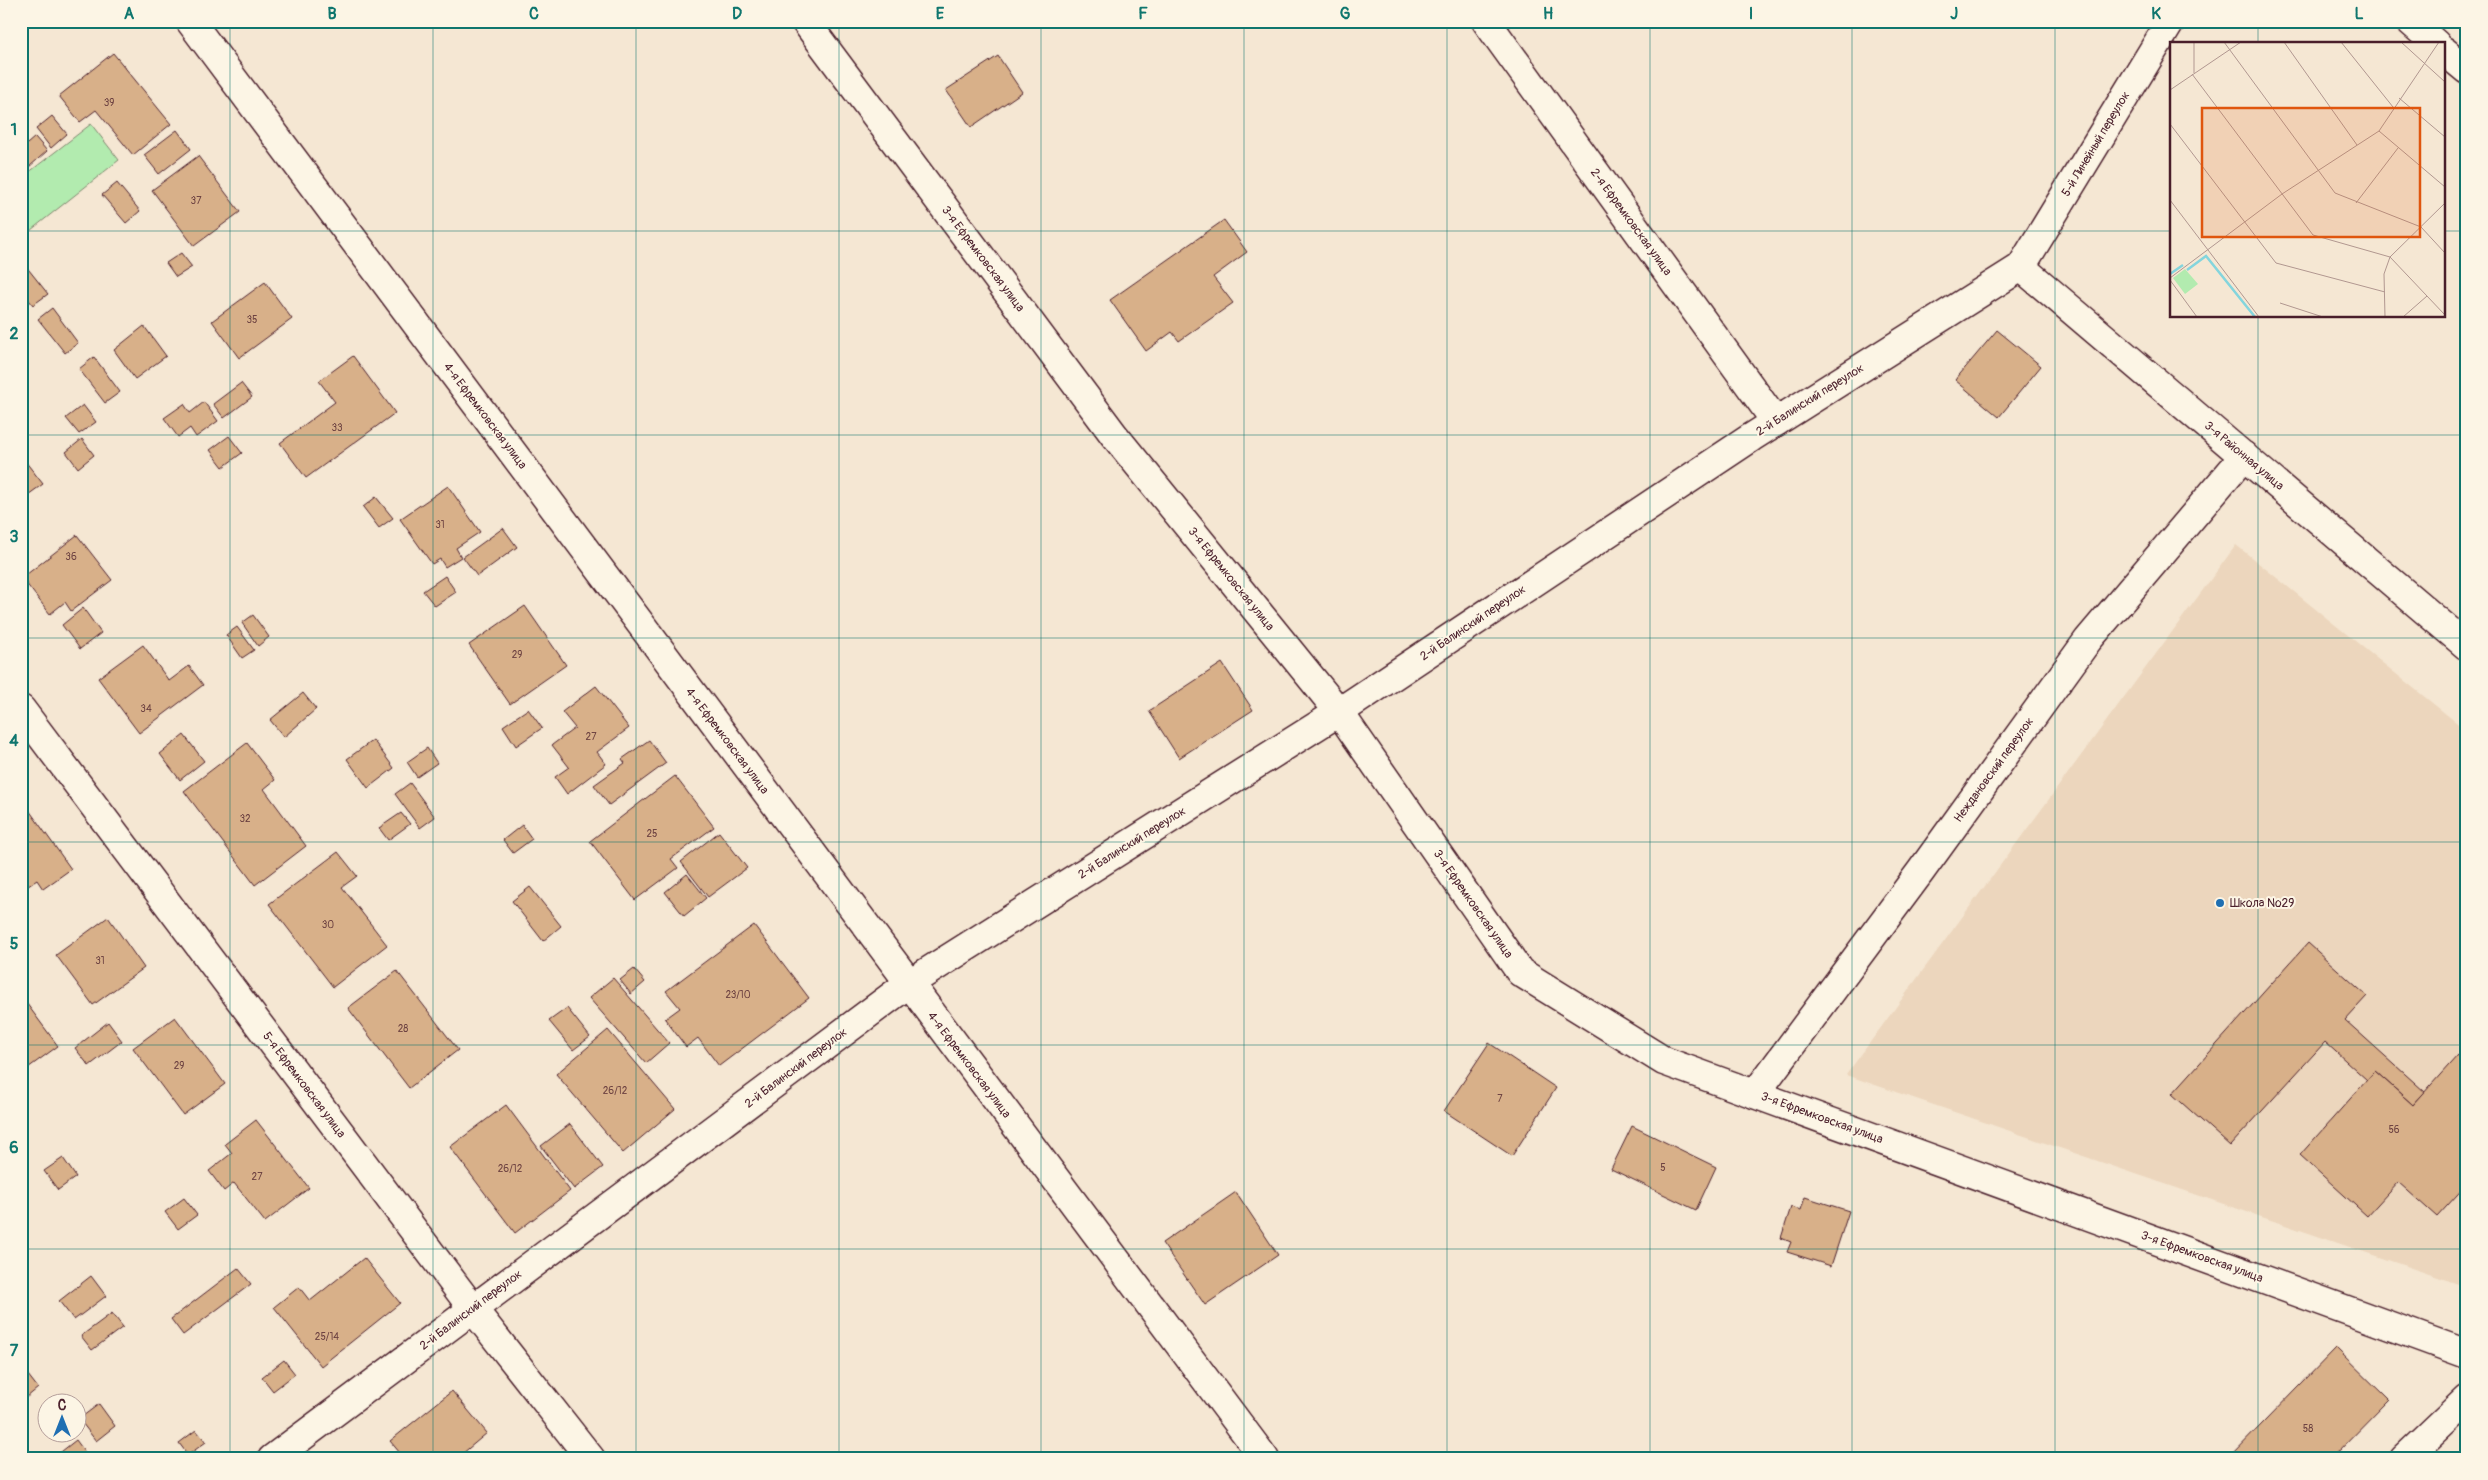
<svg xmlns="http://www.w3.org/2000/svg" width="2488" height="1480" viewBox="0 0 2488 1480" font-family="Pangolin,sans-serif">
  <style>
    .built { fill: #ecd6bd }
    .green { fill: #b2ebaf; stroke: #7e856d }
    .building { fill: #d8b089; stroke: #4a1f2b }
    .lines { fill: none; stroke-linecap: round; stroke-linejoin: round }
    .minor-casing { stroke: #4a1f2b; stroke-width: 31 }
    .minor { stroke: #fcf5e5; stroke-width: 28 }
    .grid { fill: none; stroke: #0f766e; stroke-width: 1; stroke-opacity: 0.55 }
    .poi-dot { fill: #1f6fb2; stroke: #fcf5e5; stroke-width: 2 }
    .labels { text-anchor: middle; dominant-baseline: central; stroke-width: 4; stroke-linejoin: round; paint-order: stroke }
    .number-label { font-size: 10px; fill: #6e4342 }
    .street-label { font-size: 12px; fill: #4a1f2b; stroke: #fcf5e5 }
    .poi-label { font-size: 12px; fill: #4a1f2b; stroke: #fcf5e5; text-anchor: start }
    .inset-river { fill: none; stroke: #84d5dd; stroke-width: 2.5 }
    .inset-road { fill: none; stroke: #b19790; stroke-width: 1 }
    .view { fill: #e0560e; fill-opacity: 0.15; stroke: #e0560e; stroke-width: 2.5 }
    .inset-edge { fill: none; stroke: #4a1f2b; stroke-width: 2.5 }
    .neatline { fill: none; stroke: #0f766e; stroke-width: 2 }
    .grid-label { font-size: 16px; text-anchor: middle; font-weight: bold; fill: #0f766e }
  </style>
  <rect width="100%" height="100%" fill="#f5e7d3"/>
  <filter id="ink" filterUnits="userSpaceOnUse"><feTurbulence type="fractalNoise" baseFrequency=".02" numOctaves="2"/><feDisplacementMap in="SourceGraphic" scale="10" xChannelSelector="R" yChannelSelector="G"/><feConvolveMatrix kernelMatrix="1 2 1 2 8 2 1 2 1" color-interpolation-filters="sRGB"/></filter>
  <g filter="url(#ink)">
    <path class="built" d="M 2236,545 L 2467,731 L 2467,1287 L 1846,1075 Z"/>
    <path class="green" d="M 91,124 L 119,160 L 21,238 L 21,165 L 28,173 Z"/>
    <g class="building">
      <path d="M 113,53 L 171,124 L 133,155 L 96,110 L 80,122 L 59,96 Z"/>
      <path d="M 998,56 L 1022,92 L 971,127 L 946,90 Z"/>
      <path d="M 52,116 L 67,134 L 51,148 L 36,129 Z"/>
      <path d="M 177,130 L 191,149 L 159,174 L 144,155 Z"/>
      <path d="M 35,137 L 47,151 L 29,167 L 21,158 L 21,138 L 27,144 Z"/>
      <path d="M 198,156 L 240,212 L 194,246 L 152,190 Z"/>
      <path d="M 117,183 L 140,211 L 126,223 L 102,195 Z"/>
      <path d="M 1224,220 L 1247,252 L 1213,277 L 1233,303 L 1179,341 L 1172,332 L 1146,351 L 1110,300 Z"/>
      <path d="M 181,253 L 192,267 L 176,277 L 166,263 Z"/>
      <path d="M 21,260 L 48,294 L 33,305 L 21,290 Z"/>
      <path d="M 265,282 L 292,319 L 239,358 L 212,321 Z"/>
      <path d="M 52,308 L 78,343 L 65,353 L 38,319 Z"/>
      <path d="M 144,326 L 166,356 L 135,379 L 114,350 Z"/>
      <path d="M 1997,330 L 2041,366 L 1999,417 L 1955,380 Z"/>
      <path d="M 353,356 L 395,413 L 306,478 L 280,443 L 335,402 L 319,381 Z"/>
      <path d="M 94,357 L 120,392 L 105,403 L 79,369 Z"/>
      <path d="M 241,383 L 252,397 L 224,418 L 213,404 Z"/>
      <path d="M 204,402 L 218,421 L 196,437 L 190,428 L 178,437 L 164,418 L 184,404 L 190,413 Z"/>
      <path d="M 83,405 L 96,422 L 79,434 L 66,418 Z"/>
      <path d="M 229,436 L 242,453 L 223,467 L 210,450 Z"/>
      <path d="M 82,439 L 94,455 L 78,468 L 66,452 Z"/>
      <path d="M 21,456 L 43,484 L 21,500 Z"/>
      <path d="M 448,486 L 480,532 L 456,548 L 461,557 L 445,567 L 440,559 L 432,564 L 400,519 Z"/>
      <path d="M 376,497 L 393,518 L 379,528 L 363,507 Z"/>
      <path d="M 503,528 L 517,547 L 477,576 L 463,557 Z"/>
      <path d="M 77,535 L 112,580 L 71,611 L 65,602 L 50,614 L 22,578 Z"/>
      <path d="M 445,576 L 456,592 L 435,606 L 423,591 Z"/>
      <path d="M 525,606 L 566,665 L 510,704 L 469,645 Z"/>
      <path d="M 83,608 L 101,633 L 80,649 L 62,625 Z"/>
      <path d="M 253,615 L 269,637 L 258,646 L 242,623 Z"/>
      <path d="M 237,627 L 254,650 L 242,658 L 226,635 Z"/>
      <path d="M 143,645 L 169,681 L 189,666 L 203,685 L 139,733 L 98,678 Z"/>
      <path d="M 1222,663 L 1253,710 L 1179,758 L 1149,711 Z"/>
      <path d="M 596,686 L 629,728 L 597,752 L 606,764 L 567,794 L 555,777 L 569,767 L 552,745 L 575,728 L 562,712 Z"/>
      <path d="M 303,693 L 316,709 L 284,737 L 270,720 Z"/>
      <path d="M 528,709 L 542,728 L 516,746 L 503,726 Z"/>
      <path d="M 184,735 L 204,761 L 180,780 L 160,754 Z"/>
      <path d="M 373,740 L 394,768 L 368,788 L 347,759 Z"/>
      <path d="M 649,740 L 666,763 L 609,805 L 594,785 L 625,763 L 622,759 Z"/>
      <path d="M 247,743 L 275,780 L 264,789 L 306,846 L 255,885 L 184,791 Z"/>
      <path d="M 427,748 L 437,763 L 417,777 L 407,762 Z"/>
      <path d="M 675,776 L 714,827 L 671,859 L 678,868 L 635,900 L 590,841 Z"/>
      <path d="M 410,783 L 435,817 L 420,828 L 395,794 Z"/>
      <path d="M 24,803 L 71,869 L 43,889 L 37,880 L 21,891 L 21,804 Z"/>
      <path d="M 401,813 L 410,824 L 388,840 L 379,828 Z"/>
      <path d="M 522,825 L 532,839 L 513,853 L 503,840 Z"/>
      <path d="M 719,832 L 747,868 L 708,897 L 681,862 Z"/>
      <path d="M 338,852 L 357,876 L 342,887 L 387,945 L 333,987 L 269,904 Z"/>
      <path d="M 687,874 L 706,898 L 684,916 L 665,892 Z"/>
      <path d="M 530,887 L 561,926 L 543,941 L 512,901 Z"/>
      <path d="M 108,917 L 144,968 L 93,1005 L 56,955 Z"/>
      <path d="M 754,925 L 809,998 L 719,1066 L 698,1038 L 686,1047 L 665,1019 L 680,1008 L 666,991 Z"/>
      <path d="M 2308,943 L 2367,996 L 2345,1020 L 2425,1092 L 2413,1105 L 2375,1071 L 2367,1080 L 2325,1042 L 2230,1146 L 2172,1094 Z"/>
      <path d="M 634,969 L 645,982 L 631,994 L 620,980 Z"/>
      <path d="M 397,971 L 458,1050 L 409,1088 L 348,1008 Z"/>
      <path d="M 613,978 L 669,1043 L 646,1063 L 589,998 Z"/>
      <path d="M 21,996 L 58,1046 L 21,1073 Z"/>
      <path d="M 567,1008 L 590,1037 L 573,1050 L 549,1021 Z"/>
      <path d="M 175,1017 L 225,1084 L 183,1115 L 133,1048 Z"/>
      <path d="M 108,1022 L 122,1041 L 89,1066 L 75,1048 Z"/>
      <path d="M 608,1030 L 675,1109 L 623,1153 L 556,1074 Z"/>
      <path d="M 1489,1043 L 1556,1088 L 1512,1156 L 1444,1111 Z"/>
      <path d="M 2467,1045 L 2467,1184 L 2437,1217 L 2398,1182 L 2367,1216 L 2300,1155 L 2375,1071 L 2413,1105 Z"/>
      <path d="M 506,1105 L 570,1191 L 515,1233 L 450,1147 Z"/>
      <path d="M 256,1120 L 309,1188 L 265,1222 L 234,1183 L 224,1191 L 209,1171 L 232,1153 L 225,1144 Z"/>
      <path d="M 570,1124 L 603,1167 L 574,1189 L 541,1146 Z"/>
      <path d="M 1632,1126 L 1716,1167 L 1696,1210 L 1611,1169 Z"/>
      <path d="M 63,1158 L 76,1177 L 58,1190 L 44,1171 Z"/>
      <path d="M 1236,1192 L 1278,1255 L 1205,1305 L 1162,1243 Z"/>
      <path d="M 1805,1197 L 1849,1211 L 1831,1266 L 1787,1252 L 1791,1242 L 1781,1238 L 1791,1207 L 1801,1210 Z"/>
      <path d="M 184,1198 L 197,1215 L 178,1229 L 165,1212 Z"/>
      <path d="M 364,1258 L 400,1303 L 321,1366 L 274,1307 L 299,1287 L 310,1301 Z"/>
      <path d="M 238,1268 L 251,1284 L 183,1335 L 171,1319 Z"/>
      <path d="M 91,1276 L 106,1296 L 74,1320 L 59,1301 Z"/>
      <path d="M 112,1313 L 123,1327 L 92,1350 L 81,1336 Z"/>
      <path d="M 2336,1348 L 2389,1400 L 2331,1459 L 2228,1459 Z"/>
      <path d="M 284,1360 L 295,1374 L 273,1391 L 262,1377 Z"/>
      <path d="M 21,1366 L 38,1388 L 21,1402 Z"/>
      <path d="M 452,1391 L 487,1433 L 456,1459 L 405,1459 L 390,1441 Z"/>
      <path d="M 99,1404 L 115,1426 L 96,1441 L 79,1419 Z"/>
      <path d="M 196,1430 L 206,1442 L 188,1455 L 179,1443 Z"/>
      <path d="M 76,1440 L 90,1459 L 52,1459 Z"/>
    </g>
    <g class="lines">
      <defs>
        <g id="minor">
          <path d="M 190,21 L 1265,1459"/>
          <path d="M 805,21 L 1114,435 L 1339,712 L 1520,972 L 1664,1061 L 2467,1354"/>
          <path d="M 1486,21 L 1776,422"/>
          <path d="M 2410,21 L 2436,44"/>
          <path d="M 2444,51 L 2467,70"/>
          <path d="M 2021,267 L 2467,646"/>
          <path d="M 21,709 L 473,1309 L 591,1459"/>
          <path d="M 1755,1094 L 1921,871 L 2088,640 L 2244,456"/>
          <path d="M 272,1459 L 908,984 L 1339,712 L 1752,437 L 2021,267 L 2171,21"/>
          <path d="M 2404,1459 L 2467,1399"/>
        </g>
      </defs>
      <use href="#minor" class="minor-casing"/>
      <use href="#minor" class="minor"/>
    </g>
  </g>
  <path class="grid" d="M 230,21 L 230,1459M 433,21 L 433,1459M 636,21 L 636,1459M 839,21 L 839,1459M 1041,21 L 1041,1459M 1244,21 L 1244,1459M 1447,21 L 1447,1459M 1650,21 L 1650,1459M 1852,21 L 1852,1459M 2055,21 L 2055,1459M 2258,21 L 2258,44M 21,231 L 2172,231M 2444,231 L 2467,231M 2258,316 L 2258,1459M 21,435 L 2467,435M 21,638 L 2467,638M 21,842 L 2467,842M 21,1045 L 2467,1045M 21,1249 L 2467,1249"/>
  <circle class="poi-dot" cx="2220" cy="903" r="5"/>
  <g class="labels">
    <g class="number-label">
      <text x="109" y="103">39</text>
      <text x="196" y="201">37</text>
      <text x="252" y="320">35</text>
      <text x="337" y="428">33</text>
      <text x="440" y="525">31</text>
      <text x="71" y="557">36</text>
      <text x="517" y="655">29</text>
      <text x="146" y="709">34</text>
      <text x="591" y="737">27</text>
      <text x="245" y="819">32</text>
      <text x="652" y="834">25</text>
      <text x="328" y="925">30</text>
      <text x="100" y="961">31</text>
      <text x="738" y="995">23/10</text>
      <text x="403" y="1029">28</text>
      <text x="179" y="1066">29</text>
      <text x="615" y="1091">26/12</text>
      <text x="1500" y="1099">7</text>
      <text x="2394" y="1130">56</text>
      <text x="1663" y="1168">5</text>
      <text x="510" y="1169">26/12</text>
      <text x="257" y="1177">27</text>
      <text x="327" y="1337">25/14</text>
      <text x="2308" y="1429">58</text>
    </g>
    <g class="street-label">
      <text transform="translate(2096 144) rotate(-59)">5-й Линейный переулок</text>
      <text transform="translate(1631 222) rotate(54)">2-я Ефремковская улица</text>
      <text transform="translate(983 259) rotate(53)">3-я Ефремковская улица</text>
      <text transform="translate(1810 400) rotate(-32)">2-й Балинский переулок</text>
      <text transform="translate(485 416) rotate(53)">4-я Ефремковская улица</text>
      <text transform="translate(2244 456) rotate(40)">3-я Районная улица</text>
      <text transform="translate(1231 579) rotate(51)">3-я Ефремковская улица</text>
      <text transform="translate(1473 623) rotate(-34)">2-й Балинский переулок</text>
      <text transform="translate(727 741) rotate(53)">4-я Ефремковская улица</text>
      <text transform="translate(1994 770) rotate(-54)">Неждановский переулок</text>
      <text transform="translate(1132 843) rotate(-32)">2-й Балинский переулок</text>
      <text transform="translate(1473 904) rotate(55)">3-я Ефремковская улица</text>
      <text transform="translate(969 1065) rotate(53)">4-я Ефремковская улица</text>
      <text transform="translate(796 1068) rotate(-37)">2-й Балинский переулок</text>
      <text transform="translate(304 1085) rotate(53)">5-я Ефремковская улица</text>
      <text transform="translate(1822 1118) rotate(20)">3-я Ефремковская улица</text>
      <text transform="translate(2202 1257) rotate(20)">3-я Ефремковская улица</text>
      <text transform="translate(471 1310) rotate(-37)">2-й Балинский переулок</text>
    </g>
    <g class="poi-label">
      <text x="2230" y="903">Школа №29</text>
    </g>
  </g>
  <g transform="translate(2170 42)">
    <rect width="275" height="275" fill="#f5e7d3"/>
    <path d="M 15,227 L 28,242 L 15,252 L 3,236 Z" fill="#b2ebaf"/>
    <path class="inset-river" d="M 17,228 L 36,214 L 85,275M 0,232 L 13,223"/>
    <path class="inset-road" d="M 24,0 L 24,31M 54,0 L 165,151 L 251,185 L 275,211M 114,0 L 187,103M 171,0 L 223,65M 231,0 L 275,40M 22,32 L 143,193 L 220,215M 0,48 L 71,0M 229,56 L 275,95M 0,82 L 106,221 L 215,250M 209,89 L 275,145M 0,158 L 89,275M 186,161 L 228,106M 220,215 L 275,273M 0,236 L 112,152 L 209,89 L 269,0M 0,238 L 27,275M 110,261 L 153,275M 215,275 L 214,232 L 220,215 L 275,161M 233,275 L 257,254"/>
    <path class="view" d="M 32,66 L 250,66 L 250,195 L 32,195 Z"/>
    <rect width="275" height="275" class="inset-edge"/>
  </g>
  <rect width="2488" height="1480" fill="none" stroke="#fcf5e5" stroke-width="55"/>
  <g transform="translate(62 1418)"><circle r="24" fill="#fcf5e5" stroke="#b59f9b"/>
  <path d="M0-4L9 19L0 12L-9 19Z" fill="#1f6fb2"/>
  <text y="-8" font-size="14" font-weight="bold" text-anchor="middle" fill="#4a1f2b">С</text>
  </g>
  <rect x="28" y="28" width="2432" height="1424" class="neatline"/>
  <g class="grid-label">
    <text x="129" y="19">A</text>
    <text x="332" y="19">B</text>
    <text x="534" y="19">C</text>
    <text x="737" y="19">D</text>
    <text x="940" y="19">E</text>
    <text x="1143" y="19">F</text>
    <text x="1345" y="19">G</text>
    <text x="1548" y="19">H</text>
    <text x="1751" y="19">I</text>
    <text x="1954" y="19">J</text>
    <text x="2156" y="19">K</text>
    <text x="2359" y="19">L</text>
    <text x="14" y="135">1</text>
    <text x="14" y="339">2</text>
    <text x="14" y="542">3</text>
    <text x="14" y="746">4</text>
    <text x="14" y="949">5</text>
    <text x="14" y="1153">6</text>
    <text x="14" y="1356">7</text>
  </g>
</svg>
